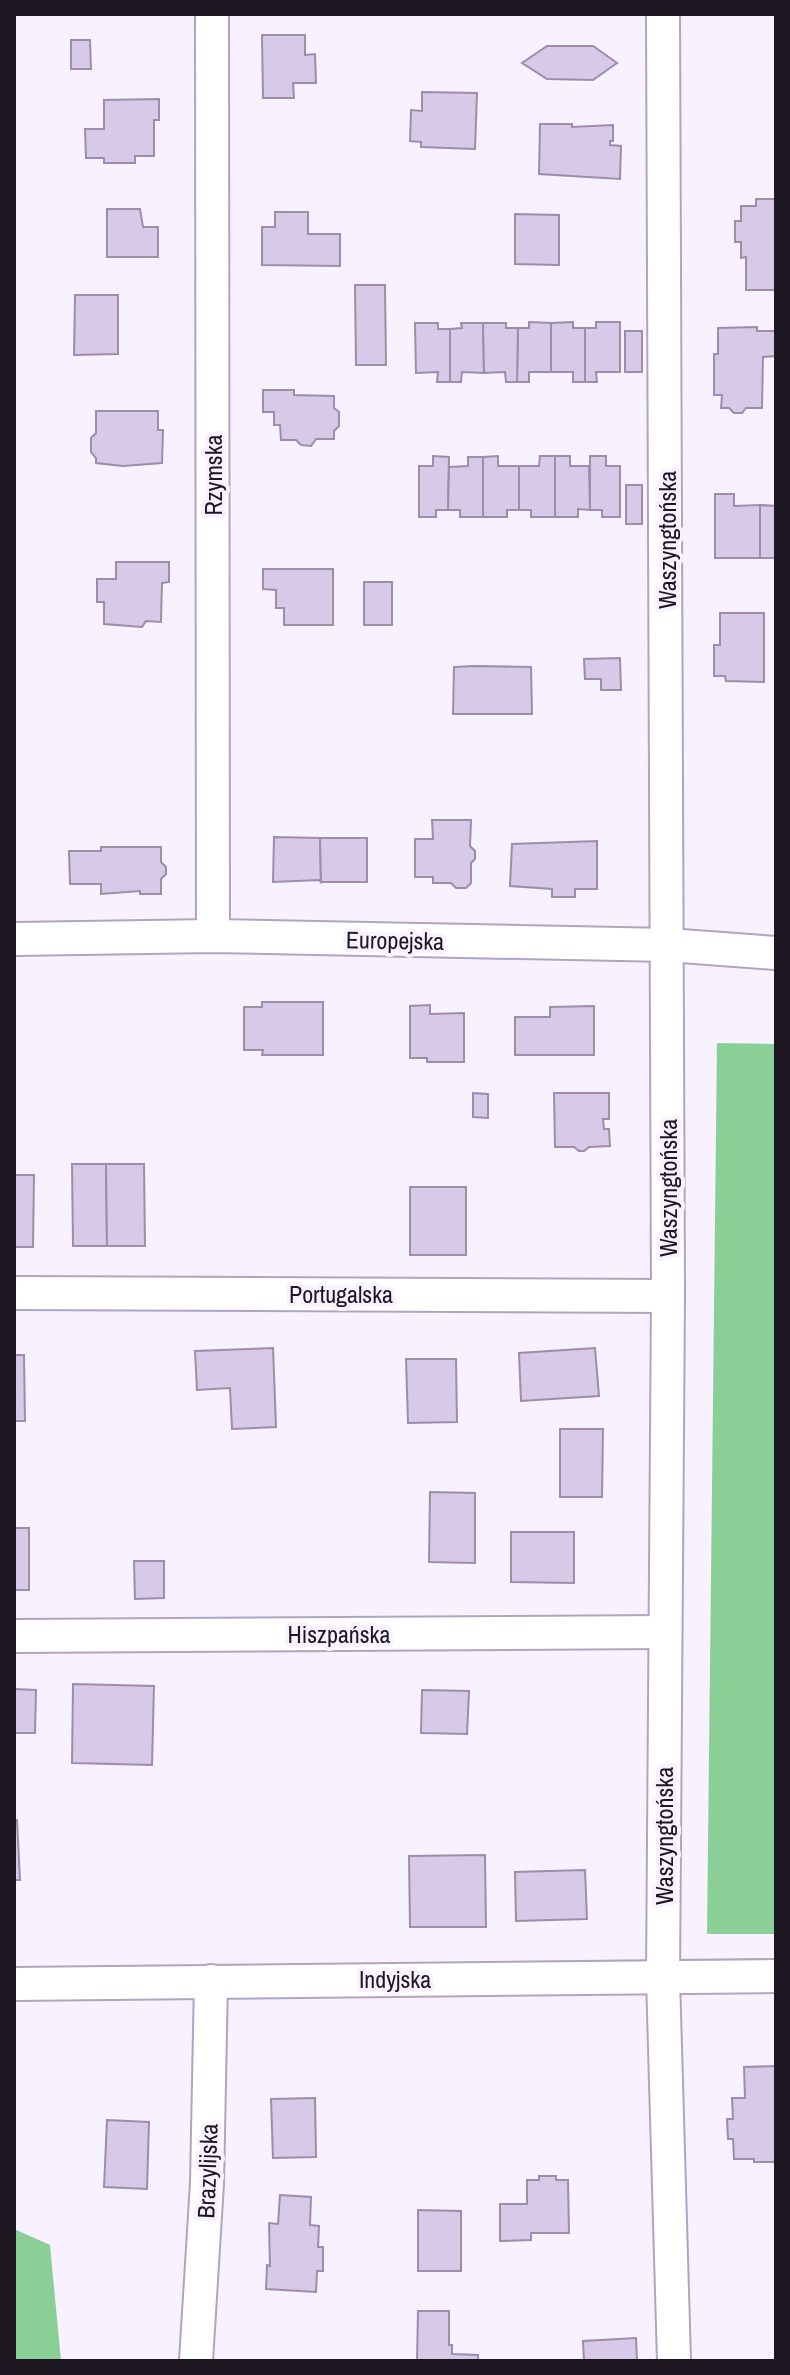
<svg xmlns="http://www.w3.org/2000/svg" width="790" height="2375" viewBox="0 0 790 2375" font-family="'Archivo Narrow',sans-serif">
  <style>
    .forest { fill: #8acf95 }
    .building { fill: #d9c9e8; stroke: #9c8dab; stroke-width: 2 }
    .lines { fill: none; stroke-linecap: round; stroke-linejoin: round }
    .minor-casing { stroke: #b3a3c2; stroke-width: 36 }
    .minor { stroke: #fff; stroke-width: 32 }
    .labels { text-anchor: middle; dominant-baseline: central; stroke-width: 8; stroke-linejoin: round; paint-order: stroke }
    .street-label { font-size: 24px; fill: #1d1722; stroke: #f8f1ff }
  </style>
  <rect width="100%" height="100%" fill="#f8f1ff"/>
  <g class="forest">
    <path d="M 717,1043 L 776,1044 L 776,1934 L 707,1934 Z"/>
    <path d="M 14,2229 L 50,2245 L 61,2361 L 14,2361 Z"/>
  </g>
  <g class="building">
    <path d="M 262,35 L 305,35 L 305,55 L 315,54 L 316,83 L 293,83 L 294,98 L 263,98 Z"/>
    <path d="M 71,40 L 90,40 L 91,69 L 71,69 Z"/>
    <path d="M 547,46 L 593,46 L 617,63 L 593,80 L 547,79 L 522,63 Z"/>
    <path d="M 422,92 L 477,93 L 475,149 L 421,147 L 421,142 L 410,141 L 411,110 L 422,111 Z"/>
    <path d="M 159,99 L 159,120 L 154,120 L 154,156 L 135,156 L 135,163 L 104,163 L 104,158 L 86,158 L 85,129 L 104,129 L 104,100 Z"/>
    <path d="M 540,124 L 572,124 L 572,127 L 613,125 L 613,141 L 610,141 L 610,145 L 621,146 L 620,179 L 539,174 Z"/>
    <path d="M 756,199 L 776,199 L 776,290 L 746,290 L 746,257 L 741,258 L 741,242 L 735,242 L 735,221 L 741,221 L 741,206 L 756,206 Z"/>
    <path d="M 107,209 L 140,209 L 143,227 L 158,227 L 158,257 L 107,257 Z"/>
    <path d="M 275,212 L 308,212 L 308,234 L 340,234 L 340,266 L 262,265 L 262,227 L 275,227 Z"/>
    <path d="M 515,214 L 559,215 L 559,265 L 515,264 Z"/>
    <path d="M 355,285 L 385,285 L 386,365 L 356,365 Z"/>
    <path d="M 75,295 L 118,295 L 118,354 L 74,355 Z"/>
    <path d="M 529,322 L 551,323 L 551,372 L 529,372 L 529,382 L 517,382 L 518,328 L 529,328 Z"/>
    <path d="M 573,322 L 573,328 L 585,328 L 585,382 L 573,382 L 573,372 L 551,372 L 551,323 Z"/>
    <path d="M 596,322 L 620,322 L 620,372 L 596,372 L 597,382 L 585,382 L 585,328 L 596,328 Z"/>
    <path d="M 415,323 L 438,323 L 438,329 L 450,329 L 450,382 L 437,382 L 438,372 L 416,373 Z"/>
    <path d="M 461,323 L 483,323 L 484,373 L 462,372 L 461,382 L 450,382 L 450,329 L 462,328 Z"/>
    <path d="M 483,323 L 506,323 L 506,328 L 518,328 L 517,382 L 506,382 L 505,372 L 484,373 Z"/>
    <path d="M 757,327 L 757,331 L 776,331 L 776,356 L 763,357 L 762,408 L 746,408 L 742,413 L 734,413 L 729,408 L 721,408 L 722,395 L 714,395 L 714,354 L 718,354 L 718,328 Z"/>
    <rect x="625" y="331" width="17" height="41"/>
    <path d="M 263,390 L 294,390 L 294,395 L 334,396 L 334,408 L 339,412 L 339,426 L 334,431 L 334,439 L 316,439 L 311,446 L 301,445 L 296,440 L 281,440 L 280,425 L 274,425 L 274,412 L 263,412 Z"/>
    <path d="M 96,411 L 158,411 L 158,430 L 163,430 L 162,463 L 123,466 L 96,463 L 96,458 L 91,452 L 91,438 L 96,433 Z"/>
    <path d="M 433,456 L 449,457 L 448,510 L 436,510 L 436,517 L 419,517 L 419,466 L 433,466 Z"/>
    <path d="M 498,456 L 498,466 L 519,466 L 519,510 L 507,510 L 507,517 L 483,517 L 483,457 Z"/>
    <path d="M 540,456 L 555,456 L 555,517 L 531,517 L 531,510 L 519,510 L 519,466 L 539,466 Z"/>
    <path d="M 555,456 L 570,456 L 570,466 L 589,466 L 590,510 L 578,509 L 578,517 L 555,517 Z"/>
    <path d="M 590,456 L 606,456 L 606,466 L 620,466 L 620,517 L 602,517 L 602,510 L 590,510 Z"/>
    <path d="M 468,457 L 483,457 L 483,517 L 460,517 L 460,510 L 448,510 L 449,467 L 468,466 Z"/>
    <rect x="626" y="485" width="16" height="39"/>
    <path d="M 715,494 L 734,494 L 734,506 L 760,505 L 760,558 L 715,558 Z"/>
    <path d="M 760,505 L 776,506 L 776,558 L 760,558 Z"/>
    <path d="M 116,562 L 169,562 L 169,582 L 162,583 L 161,622 L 146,621 L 142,627 L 104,624 L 104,602 L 97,602 L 97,579 L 116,579 Z"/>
    <path d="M 263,569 L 333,569 L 333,625 L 284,625 L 284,608 L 276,608 L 276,590 L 263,589 Z"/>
    <rect x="364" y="582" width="28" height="43"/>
    <path d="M 720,613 L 764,613 L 764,682 L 726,681 L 725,676 L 714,676 L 714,645 L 720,645 Z"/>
    <path d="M 620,658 L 621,690 L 601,690 L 601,679 L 585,679 L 584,659 Z"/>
    <path d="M 475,666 L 531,667 L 532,714 L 453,714 L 454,667 Z"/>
    <path d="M 432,820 L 471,820 L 470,846 L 475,851 L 475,859 L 471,863 L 471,883 L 466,888 L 456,888 L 451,883 L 433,883 L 433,877 L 415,877 L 415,839 L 433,839 Z"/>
    <path d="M 274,837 L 320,838 L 321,882 L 319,880 L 273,882 Z"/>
    <path d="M 320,838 L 367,838 L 367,882 L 321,882 Z"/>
    <path d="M 597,841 L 597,889 L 575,889 L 575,897 L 552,897 L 552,889 L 510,886 L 512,844 Z"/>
    <path d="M 101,847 L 161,847 L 161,862 L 166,867 L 166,874 L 161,879 L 161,894 L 140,894 L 140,891 L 101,894 L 101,884 L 70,884 L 69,851 L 101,851 Z"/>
    <path d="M 262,1002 L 323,1002 L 323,1055 L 262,1055 L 263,1050 L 244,1050 L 244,1007 L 262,1007 Z"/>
    <path d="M 430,1005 L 430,1014 L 464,1013 L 464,1062 L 427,1062 L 427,1058 L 410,1058 L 410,1006 Z"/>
    <path d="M 594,1006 L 594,1055 L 515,1055 L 515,1017 L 550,1017 L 550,1007 Z"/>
    <path d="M 473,1093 L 488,1094 L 488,1118 L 473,1117 Z"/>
    <path d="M 554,1093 L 609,1093 L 609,1119 L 603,1119 L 604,1129 L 609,1129 L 610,1146 L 589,1147 L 584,1151 L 579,1151 L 574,1147 L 555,1147 Z"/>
    <path d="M 72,1164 L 106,1164 L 107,1246 L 73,1246 Z"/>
    <path d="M 106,1164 L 144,1164 L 145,1246 L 107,1246 Z"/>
    <path d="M 14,1175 L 34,1175 L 33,1247 L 14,1247 Z"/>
    <rect x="410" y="1187" width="56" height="68"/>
    <path d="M 273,1348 L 276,1427 L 232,1429 L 230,1388 L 197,1390 L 195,1351 Z"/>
    <path d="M 595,1348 L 599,1396 L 521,1401 L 519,1353 Z"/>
    <path d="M 14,1355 L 24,1355 L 25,1421 L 14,1421 Z"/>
    <path d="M 406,1359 L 456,1359 L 457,1422 L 408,1423 Z"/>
    <path d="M 560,1429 L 603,1429 L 602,1497 L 560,1497 Z"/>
    <path d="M 430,1492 L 475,1493 L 475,1563 L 429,1562 Z"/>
    <rect x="14" y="1528" width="15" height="62"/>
    <path d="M 511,1532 L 574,1532 L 574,1583 L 511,1582 Z"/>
    <path d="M 134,1561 L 164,1561 L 164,1598 L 135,1599 Z"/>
    <path d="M 73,1684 L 154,1686 L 152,1765 L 72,1763 Z"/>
    <path d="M 14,1689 L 36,1690 L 35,1733 L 14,1733 Z"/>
    <path d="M 422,1690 L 469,1691 L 467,1734 L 421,1733 Z"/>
    <path d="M 14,1820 L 17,1820 L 20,1880 L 14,1880 Z"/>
    <path d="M 485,1855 L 486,1927 L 410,1927 L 409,1856 Z"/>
    <path d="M 585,1870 L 587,1919 L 516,1921 L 515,1872 Z"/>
    <path d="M 776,2066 L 776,2158 L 774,2162 L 754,2162 L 754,2159 L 734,2159 L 733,2139 L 728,2139 L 727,2119 L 733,2119 L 732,2098 L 745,2098 L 744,2067 Z"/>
    <path d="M 315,2098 L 316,2157 L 273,2158 L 271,2099 Z"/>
    <path d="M 107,2120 L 149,2122 L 147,2189 L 104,2187 Z"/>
    <path d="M 539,2176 L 556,2176 L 556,2180 L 568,2180 L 569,2233 L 531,2233 L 531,2240 L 500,2241 L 500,2204 L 527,2204 L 527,2180 L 539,2180 Z"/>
    <path d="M 280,2195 L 311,2197 L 310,2225 L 319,2226 L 318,2247 L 323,2247 L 323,2271 L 317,2271 L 316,2292 L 266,2289 L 267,2265 L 270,2266 L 269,2223 L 278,2224 Z"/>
    <path d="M 418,2210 L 461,2211 L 461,2271 L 418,2271 Z"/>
    <path d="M 418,2311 L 449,2311 L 449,2345 L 452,2345 L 452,2354 L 478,2355 L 478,2361 L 417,2361 Z"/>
    <path d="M 636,2338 L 637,2361 L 584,2361 L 583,2341 Z"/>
  </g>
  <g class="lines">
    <defs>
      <g id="minor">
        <path d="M 212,14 L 213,936"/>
        <path d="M 663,14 L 668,1296 L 663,1978 L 674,2361"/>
        <path d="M 14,939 L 213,936 L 668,945 L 776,953"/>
        <path d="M 14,1293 L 668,1296"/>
        <path d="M 14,1636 L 665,1632"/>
        <path d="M 14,1984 L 776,1976"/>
        <path d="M 196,2361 L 207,2183 L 211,1981"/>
      </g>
    </defs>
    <use href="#minor" class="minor-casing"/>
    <use href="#minor" class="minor"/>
  </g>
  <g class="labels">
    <g class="street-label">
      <text transform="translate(213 475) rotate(-90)">Rzymska</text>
      <text transform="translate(667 540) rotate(-90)">Waszyngtońska</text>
      <text transform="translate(395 940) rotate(1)">Europejska</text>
      <text transform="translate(668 1188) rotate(-90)">Waszyngtońska</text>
      <text x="341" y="1294">Portugalska</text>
      <text x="339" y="1634">Hiszpańska</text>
      <text transform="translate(664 1836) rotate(-90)">Waszyngtońska</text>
      <text x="395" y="1979">Indyjska</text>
      <text transform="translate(207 2171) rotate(-88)">Brazylijska</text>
    </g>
  </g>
  <rect width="790" height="2375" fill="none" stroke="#1d1722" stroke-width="32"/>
</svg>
